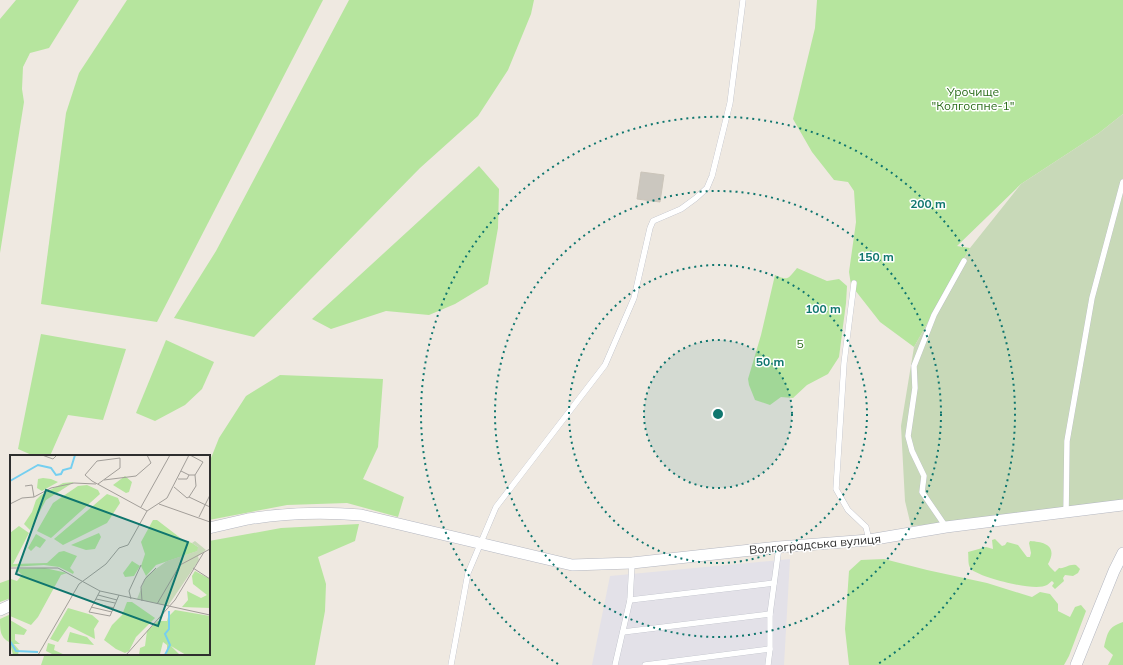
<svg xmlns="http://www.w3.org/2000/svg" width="1123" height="665" viewBox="0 0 1123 665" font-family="Mulish,sans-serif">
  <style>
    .industrial { fill: #e3e1e8 }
    .green { fill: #b6e59e }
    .cemetery { fill: #c8d9b8 }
    .building { fill: #cbc7bf; stroke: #cbc5ba }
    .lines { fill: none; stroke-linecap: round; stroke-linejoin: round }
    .service-casing { stroke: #b4b7c1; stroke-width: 6 }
    .minor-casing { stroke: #b4b7c1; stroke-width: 12 }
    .service { stroke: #fff; stroke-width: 5.5 }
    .minor { stroke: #fff; stroke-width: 11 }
    .ring { fill: none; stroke: #0f766e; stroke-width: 2; stroke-dasharray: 2 4 }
    .labels { text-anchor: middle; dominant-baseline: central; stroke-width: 3; stroke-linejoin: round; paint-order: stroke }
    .park-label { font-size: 12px; fill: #2c6e1b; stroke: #fff }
    .street-label { font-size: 12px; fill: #2e2e2e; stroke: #fff }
    .inset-river { fill: none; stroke: #75cff0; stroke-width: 2 }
    .inset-road { fill: none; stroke: #a29e99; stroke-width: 1 }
    .view { fill: #0f766e; fill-opacity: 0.15; stroke: #0f766e; stroke-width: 2 }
    .inset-edge { fill: none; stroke: #2e2e2e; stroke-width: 2 }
    .centre { fill: #0f766e; stroke: #fff; stroke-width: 2 }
    .ring-label { font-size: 12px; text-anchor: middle; font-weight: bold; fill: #0f766e; stroke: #fff; stroke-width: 3; stroke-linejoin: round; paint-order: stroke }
  </style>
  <rect width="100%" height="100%" fill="#efe9e1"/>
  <path class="industrial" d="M 790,559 L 784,665 L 592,665 L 610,576 Z"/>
  <g class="green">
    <path d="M 16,0 L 79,0 L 49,48 L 30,53 L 23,67 L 22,89 L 24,102 L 0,253 L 0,19 Z"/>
    <path d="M 127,0 L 323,0 L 157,322 L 41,304 L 66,113 L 79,73 Z"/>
    <path d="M 349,0 L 534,0 L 531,14 L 508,70 L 478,116 L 420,168 L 254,337 L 174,318 L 216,251 Z"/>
    <path d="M 817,0 L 1123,0 L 1123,114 L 1099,133 L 1021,184 L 957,246 L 970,248 L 914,347 L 880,322 L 851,285 L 849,272 L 856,222 L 854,191 L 848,182 L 834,180 L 812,152 L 793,119 L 815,28 Z"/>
    <path d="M 479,166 L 499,189 L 498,228 L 488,284 L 455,304 L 429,315 L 386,311 L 331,329 L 312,319 Z"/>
    <path d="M 797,268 L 827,281 L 839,279 L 847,286 L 846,303 L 839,357 L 828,374 L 807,385 L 793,398 L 781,397 L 770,405 L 755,400 L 749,385 L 748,379 L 761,335 L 775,275 C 788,281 788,279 797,268 Z"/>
    <path d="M 41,334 L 126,349 L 103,420 L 68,415 L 50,456 L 34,456 L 18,449 Z"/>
    <path d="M 166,340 L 214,362 L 202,389 L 185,405 L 155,421 L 136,413 Z"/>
    <path d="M 280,375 L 383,379 L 378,447 L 363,479 L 404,497 L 398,517 L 347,503 L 287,505 L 209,520 L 209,463 L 219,438 L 246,396 Z"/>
    <path d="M 359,524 L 355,541 L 318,557 L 326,584 L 325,611 L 315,665 L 41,665 L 44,656 L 40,654 L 209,654 L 209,541 L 281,528 Z"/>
    <path d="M 995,539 L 1002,546 L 1005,545 L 1007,542 L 1018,545 L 1027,557 L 1030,557 L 1031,553 L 1029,543 L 1030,541 C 1045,542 1058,546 1048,564 L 1050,567 L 1055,572 L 1059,568 C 1065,569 1068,564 1076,565 L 1080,569 L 1078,573 L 1073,576 L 1065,575 L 1063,578 L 1064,581 L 1055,589 L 1052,586 L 1054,583 L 1052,581 C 1050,582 1049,584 1047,585 C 1035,592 983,578 972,570 C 967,566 969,558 968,552 L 986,547 L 993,549 L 992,540 Z"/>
    <path d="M 884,559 L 927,570 L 987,583 L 1032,597 L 1040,592 L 1050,594 L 1058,604 L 1058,611 L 1070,617 L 1075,607 L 1081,605 L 1086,611 L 1069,656 L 1064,665 L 849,665 L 845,629 L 849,571 L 861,560 Z"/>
    <path d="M 11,579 L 11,598 L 0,602 L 0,583 Z"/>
    <path d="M 11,614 L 11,643 C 0,638 0,631 0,619 Z"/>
    <path d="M 1123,622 L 1123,665 L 1108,665 L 1113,655 L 1104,647 C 1108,632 1108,627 1123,622 Z"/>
  </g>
  <path class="cemetery" d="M 1123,114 L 1123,502 L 951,523 L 911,526 L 905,501 L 901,426 L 914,347 L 970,248 L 1021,184 L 1099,133 Z"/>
  <path class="building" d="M 641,172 L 664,175 L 660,202 L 637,199 Z"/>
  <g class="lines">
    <defs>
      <g id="service">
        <path d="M 854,283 L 844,363 L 836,489 L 848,510 L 866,527 L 869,540"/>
        <path d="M 1066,513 L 1067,441 L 1092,298 L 1123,182"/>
        <path d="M 946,527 L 922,492 L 924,476 L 912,451 L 908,436 L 915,388 L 914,366 L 934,315 L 964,261"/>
        <path d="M 630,600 L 774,583"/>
        <path d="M 623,632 L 770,614"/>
        <path d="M 451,665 L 468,573 L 496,507 L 605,365 L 634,298 L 650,228 L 653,221 L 681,209 L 696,198 L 707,188 L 712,176 L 730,103 L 743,0"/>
        <path d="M 615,665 L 630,600 L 632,563"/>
        <path d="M 645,665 L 770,649"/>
        <path d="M 768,665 L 770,649 L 770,614 L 779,547"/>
      </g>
      <g id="minor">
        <path d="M 209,528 C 222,525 235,522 248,519 C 285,513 323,512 361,515 L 572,565 L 632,563 L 779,547 L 869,540 L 946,527 L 1123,505"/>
        <path d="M 0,610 L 11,605"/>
        <path d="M 1076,665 L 1114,571 L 1123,553"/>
      </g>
    </defs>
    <use href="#service" class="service-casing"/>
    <use href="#minor" class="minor-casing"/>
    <use href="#service" class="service"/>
    <use href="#minor" class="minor"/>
  </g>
  <circle cx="718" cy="414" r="74" fill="#0f766e" fill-opacity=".12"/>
  <g class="ring">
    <circle cx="718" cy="414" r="74"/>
    <circle cx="718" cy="414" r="149"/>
    <circle cx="718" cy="414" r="223"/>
    <path d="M558 664A297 297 0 1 1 878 664"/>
  </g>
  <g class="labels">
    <g class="park-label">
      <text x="973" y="91">Урочище<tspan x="973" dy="14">"Колгоспне-1"</tspan></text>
      <text x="800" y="343">5</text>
    </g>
    <g class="street-label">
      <text transform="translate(815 544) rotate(-5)">Волгоградська вулиця</text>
    </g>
  </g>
  <g transform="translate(10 455)">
    <rect width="200" height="200" fill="#efe9e1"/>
    <path d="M 115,21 L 122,27 L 119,37 L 116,38 L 103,30 ZM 33,23 L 41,24 L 48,27 L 32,36 L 27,33 L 28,24 ZM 64,27 L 36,45 L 20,75 L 14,69 L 22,57 L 26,45 L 31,40 L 53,28 ZM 77,30 L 88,35 L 90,39 L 41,83 L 27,76 L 43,48 L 68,31 ZM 97,39 L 108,43 L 110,48 L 97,68 L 53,90 L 44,84 ZM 143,65 L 147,65 L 173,85 L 182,88 L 188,92 L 188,96 L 146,110 L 136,121 L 131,111 L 135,99 L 131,87 ZM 9,71 L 19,78 L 3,109 L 37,108 L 49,97 L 54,96 L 67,101 L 60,113 L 64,117 L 63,119 L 49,112 L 34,110 L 0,112 L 0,78 ZM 89,78 L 91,82 L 85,94 L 76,95 L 61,90 ZM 26,79 L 36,85 L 30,93 L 26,91 L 21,96 L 18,93 ZM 122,106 L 130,111 L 124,121 L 115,122 L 113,118 ZM 35,113 L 57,118 L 51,120 L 28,162 L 21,170 L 0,161 L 0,126 L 1,124 L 7,126 L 12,120 L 6,114 ZM 185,116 L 200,124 L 200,153 L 172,152 L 178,145 L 177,136 L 191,143 L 197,140 L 183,129 L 182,121 ZM 117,147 L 122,147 L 145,163 L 126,182 L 119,196 L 115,198 L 106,194 L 94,185 L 102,170 L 112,160 ZM 58,153 L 82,160 L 89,166 L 84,174 L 85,184 L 59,171 L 48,187 L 40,184 ZM 165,155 L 200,161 L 200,200 L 176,200 L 161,191 L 170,200 L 157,200 L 157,190 L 153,187 L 150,199 L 129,200 L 130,193 L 135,191 L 137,176 L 148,166 L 157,166 L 158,162 ZM 0,165 L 17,175 L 14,180 L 5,179 L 5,185 L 10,189 L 4,189 L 9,195 L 8,200 L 3,200 L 0,189 ZM 60,177 L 77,182 L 84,190 L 57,187 ZM 38,188 L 45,190 L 44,195 L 55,200 L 44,200 L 36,196 Z" fill="#b6e59e"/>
    <path d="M 185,86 L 196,95 L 188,101 L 189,105 L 158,151 L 127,144 L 136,121 L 157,106 L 187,96 L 188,92 L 182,88 Z" fill="#c8d9b8"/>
    <path class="inset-river" d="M 0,26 L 28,10 L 41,13 L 46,20 L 51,19 L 53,15 L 61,13 L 65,0M 0,186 L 6,196 L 28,197M 155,200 L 160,190 L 155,179 L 159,174 L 159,156"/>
    <path class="inset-road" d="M 32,0 L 43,4 L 47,0M 179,20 L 185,20 L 193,7 L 180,0M 168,24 L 177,24 L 179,20 L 171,16M 94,25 L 126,21 L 141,8 L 137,0M 88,29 L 110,13 L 110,3 L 87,6 L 75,20 L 82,26 L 137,56 L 157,43 L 179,0M 164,32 L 177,43 L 179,42 L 186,31 L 185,20M 24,42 L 41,33 L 64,28 L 86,29M 179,42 L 200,52M 0,49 L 12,43 L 24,42 L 22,30 L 15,31M 149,49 L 200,67M 131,52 L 160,0M 189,62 L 200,40M 0,113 L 48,113 L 90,136 L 200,160M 183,113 L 200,124M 90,136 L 79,157 L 100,161 L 109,140M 88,140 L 107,145M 86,144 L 105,148M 121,144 L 119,136 L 131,110M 132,146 L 131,132 L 135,124 L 146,113M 83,148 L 104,153M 147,149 L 170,110 L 200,94M 81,152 L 102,157M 28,200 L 69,129 L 96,109 L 109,93 L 118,90 L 137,56M 116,200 L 165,145 L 194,97"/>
    <path class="view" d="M 36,35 L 178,87 L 148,171 L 6,119 Z"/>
    <rect width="200" height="200" class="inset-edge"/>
  </g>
  <circle cx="718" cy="414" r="6" class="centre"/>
  <g class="ring-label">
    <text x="928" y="208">200 m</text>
    <text x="876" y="261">150 m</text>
    <text x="823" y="313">100 m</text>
    <text x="770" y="366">50 m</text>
  </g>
</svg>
